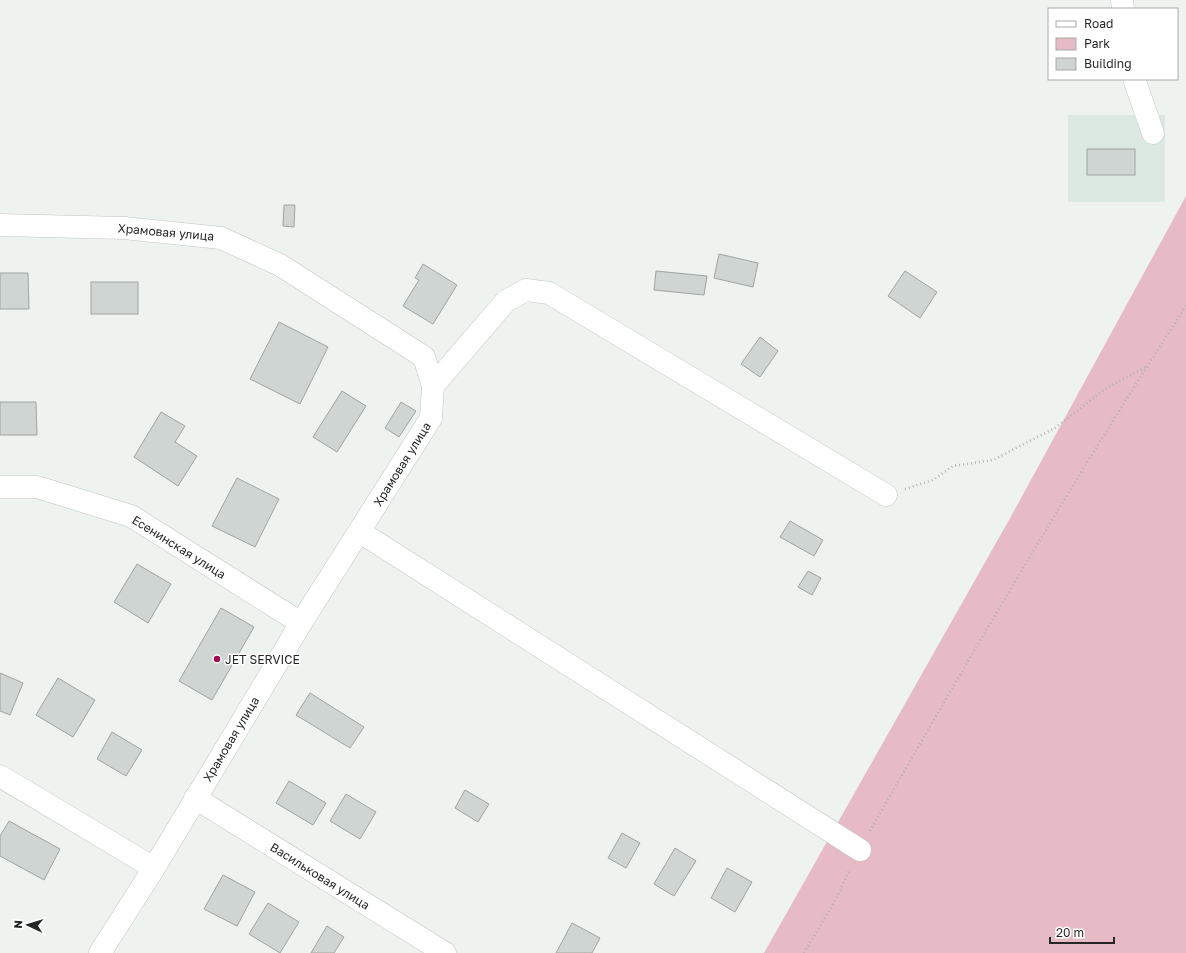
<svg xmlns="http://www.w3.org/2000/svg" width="1186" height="953" viewBox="0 0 1186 953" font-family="'Golos Text',sans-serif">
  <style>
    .built { fill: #dce9e3 }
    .green { fill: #e6bbc5 }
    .building { fill: #cfd5d2; stroke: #9fa4a2 }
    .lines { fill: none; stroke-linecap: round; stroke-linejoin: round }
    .minor-casing { stroke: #c0c5c2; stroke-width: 23 }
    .path { stroke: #aeb3b0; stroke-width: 2.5; stroke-dasharray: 1 3; stroke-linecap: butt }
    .minor { stroke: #fff; stroke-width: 22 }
    .poi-dot { fill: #a10c50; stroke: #fff; stroke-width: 1.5 }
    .labels { text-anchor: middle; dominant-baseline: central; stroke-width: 3; stroke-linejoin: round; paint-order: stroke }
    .street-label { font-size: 12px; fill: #252726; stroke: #fff }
    .poi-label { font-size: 12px; fill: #252726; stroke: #fff; text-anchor: start }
  </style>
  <rect width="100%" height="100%" fill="#eef3f0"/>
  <rect class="built" x="1068" y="115" width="97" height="87"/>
  <path class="green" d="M 1186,196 L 1186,953 L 764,953 L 1009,520 Z"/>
  <g class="building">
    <rect x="1087" y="149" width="48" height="26"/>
    <path d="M 284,205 L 295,205 L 294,227 L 283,226 Z"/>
    <path d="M 719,254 L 758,263 L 753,287 L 714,278 Z"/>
    <path d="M 423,264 L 457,285 L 433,324 L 403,306 L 419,280 L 415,278 Z"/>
    <path d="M 656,271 L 707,276 L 704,295 L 654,290 Z"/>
    <path d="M 905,271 L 937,292 L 920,318 L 888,296 Z"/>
    <path d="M 0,273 L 28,273 L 29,309 L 0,309 Z"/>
    <rect x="91" y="282" width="47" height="32"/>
    <path d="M 279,322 L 328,347 L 300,404 L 250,379 Z"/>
    <path d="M 760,337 L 778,351 L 760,377 L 741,364 Z"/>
    <path d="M 342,391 L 366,406 L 337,452 L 313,437 Z"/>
    <path d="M 0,402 L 36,402 L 37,435 L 0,435 Z"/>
    <path d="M 401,402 L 416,411 L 399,437 L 385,428 Z"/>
    <path d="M 161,412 L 185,426 L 175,442 L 197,456 L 178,486 L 134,457 Z"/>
    <path d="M 237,478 L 279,499 L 255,547 L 212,526 Z"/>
    <path d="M 790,521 L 823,540 L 814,556 L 780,537 Z"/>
    <path d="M 137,564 L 171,584 L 148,623 L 114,602 Z"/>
    <path d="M 808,571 L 821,578 L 812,595 L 798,587 Z"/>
    <path d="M 221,608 L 254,627 L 212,700 L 179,681 Z"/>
    <path d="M 0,673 L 23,683 L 10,715 L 0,711 Z"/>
    <path d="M 58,678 L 95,700 L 73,737 L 36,715 Z"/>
    <path d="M 310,693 L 364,727 L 350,748 L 296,715 Z"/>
    <path d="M 112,732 L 142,750 L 126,776 L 97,759 Z"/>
    <path d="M 289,781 L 326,803 L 313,825 L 276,803 Z"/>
    <path d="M 465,790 L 489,804 L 478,822 L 455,808 Z"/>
    <path d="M 346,794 L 376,812 L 360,839 L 330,821 Z"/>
    <path d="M 9,821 L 60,849 L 44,880 L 0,856 L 0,836 Z"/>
    <path d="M 622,833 L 640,843 L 626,868 L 608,858 Z"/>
    <path d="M 675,848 L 696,861 L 674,896 L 654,884 Z"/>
    <path d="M 727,868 L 752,882 L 735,912 L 711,898 Z"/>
    <path d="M 223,875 L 255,892 L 237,926 L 204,909 Z"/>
    <path d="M 268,903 L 299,922 L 280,953 L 249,934 Z"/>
    <path d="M 572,923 L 600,938 L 592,953 L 556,953 Z"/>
    <path d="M 327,926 L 344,937 L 334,953 L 311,953 Z"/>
  </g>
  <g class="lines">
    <defs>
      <g id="minor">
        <path d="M 1122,0 L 1123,9"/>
        <path d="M 1134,79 L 1153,133"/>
        <path d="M 0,225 L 124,228 L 221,238 L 280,265 L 424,357 L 433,386 L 431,418 L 301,623 L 154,868 L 100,953"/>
        <path d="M 433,386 L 506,301 L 526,290 L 549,293 L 886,495"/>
        <path d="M 0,487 L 37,487 L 131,516 L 301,623"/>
        <path d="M 360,532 L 860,850"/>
        <path d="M 0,776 L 154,868"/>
        <path d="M 195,798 L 445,953"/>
      </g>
    </defs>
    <use href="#minor" class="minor-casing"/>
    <g class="path">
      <path d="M 905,489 L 933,480 L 953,466 L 993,460 L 1055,428 L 1105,389 L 1147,366"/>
      <path d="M 870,831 C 971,654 1075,477 1186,306"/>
      <path d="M 804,953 L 836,899 L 850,869"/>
    </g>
    <use href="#minor" class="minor"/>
  </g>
  <circle class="poi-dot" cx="217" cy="659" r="4"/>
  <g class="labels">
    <g class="street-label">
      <text transform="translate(166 232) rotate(5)">Храмовая улица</text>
      <text transform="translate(402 464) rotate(-58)">Храмовая улица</text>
      <text transform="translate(179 547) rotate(32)">Есенинская улица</text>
      <text transform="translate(231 739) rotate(-59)">Храмовая улица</text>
      <text transform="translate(320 876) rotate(32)">Васильковая улица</text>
    </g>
    <g class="poi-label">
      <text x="225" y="659">JET SERVICE</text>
    </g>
  </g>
  <rect x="1048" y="8" width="130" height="72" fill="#ffffff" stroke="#a8a9a8"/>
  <rect x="1056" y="21" width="20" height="6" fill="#ffffff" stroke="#a8a9a8"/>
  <text x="1084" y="28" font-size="12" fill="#252726">Road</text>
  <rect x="1056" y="38" width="20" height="12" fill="#e6bbc5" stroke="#a8a9a8"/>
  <text x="1084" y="48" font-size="12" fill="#252726">Park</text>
  <rect x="1056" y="58" width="20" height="12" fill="#cfd5d2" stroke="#a8a9a8"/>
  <text x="1084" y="68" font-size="12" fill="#252726">Building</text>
  <g transform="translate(28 925) rotate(274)" stroke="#ffffff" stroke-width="3" paint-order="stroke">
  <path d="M0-3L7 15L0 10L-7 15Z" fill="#252726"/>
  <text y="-6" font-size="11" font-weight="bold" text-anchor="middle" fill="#252726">N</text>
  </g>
  <path d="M1050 937v6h64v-6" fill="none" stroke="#252726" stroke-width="2"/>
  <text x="1056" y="937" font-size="12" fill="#252726" stroke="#ffffff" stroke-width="3" paint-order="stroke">20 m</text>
</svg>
